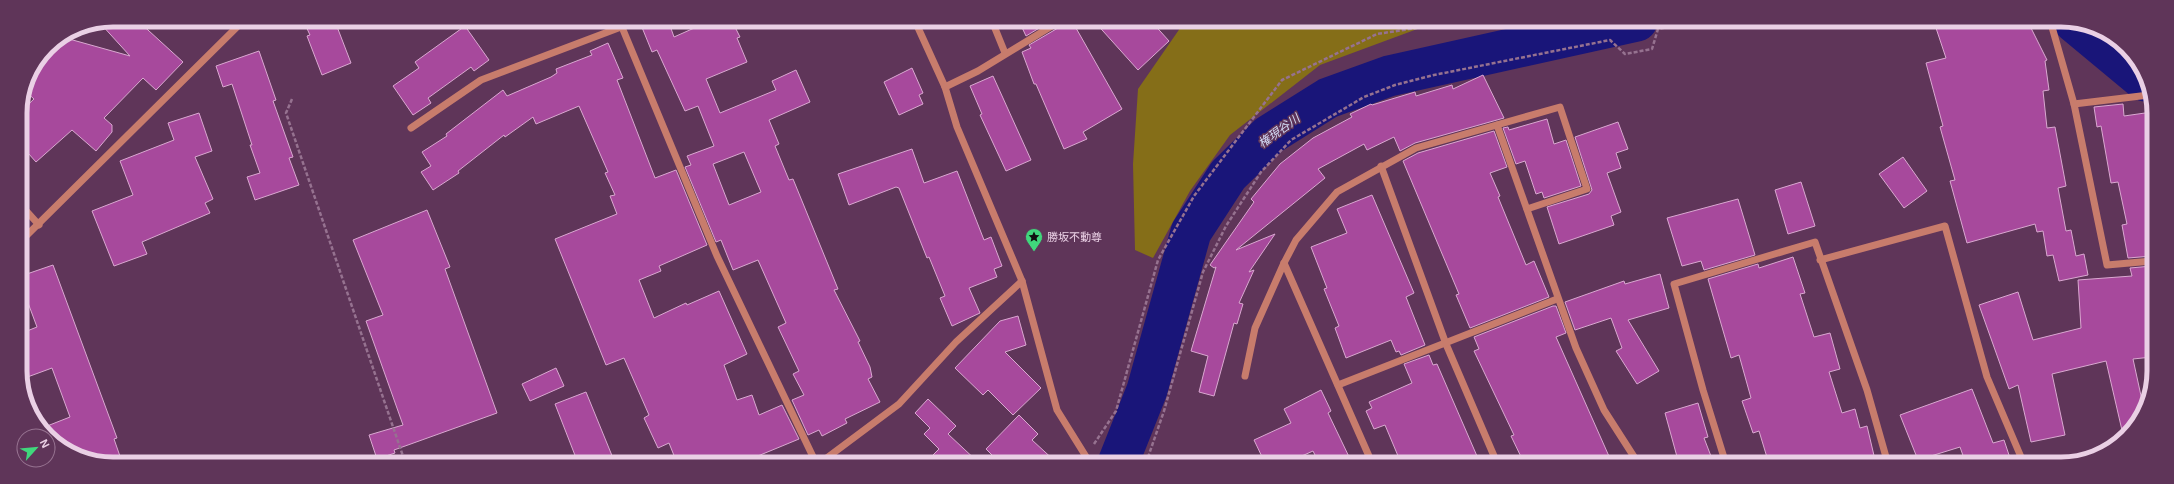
<svg xmlns="http://www.w3.org/2000/svg" width="2174" height="484" viewBox="0 0 2174 484" font-family="Arial,'Noto Sans JP',sans-serif">
  <style>
    .green { fill: #856e18 }
    .lines { fill: none; stroke-linecap: round; stroke-linejoin: round }
    .river { stroke: #191579; stroke-width: 41 }
    .building { fill: #a7499c; stroke: #daa8d1; fill-rule: evenodd }
    .path { stroke: #967290; stroke-width: 2.5; stroke-dasharray: 4 2; stroke-linecap: butt }
    .minor { stroke: #c87c6c; stroke-width: 7 }
    .labels { text-anchor: middle; dominant-baseline: central; stroke-width: 3; stroke-linejoin: round; paint-order: stroke }
    .poi-label { font-size: 11px; fill: #ead0e5; stroke: #5f3559; text-anchor: start }
    .water-label { font-size: 12px; font-style: italic; fill: #d3dbf6; stroke: #5f3559 }
    .rim { fill: none; stroke: #ead0e5; stroke-width: 5 }
  </style>
  <rect width="100%" height="100%" fill="#5f3559"/>
  <path class="green" d="M 1185,21 L 1439,21 L 1320,65 L 1230,135 L 1190,191 L 1153,258 L 1135,250 L 1133,164 L 1138,89 Z"/>
  <g class="lines">
    <g class="river">
      <path d="M 2074,22 L 2145,81"/>
      <path d="M 1118,463 L 1147,390 L 1191,232 L 1228,175 L 1269,135 L 1328,98 L 1389,76 L 1637,21"/>
    </g>
  </g>
  <g class="building">
    <path d="M 113,20 L 137,20 L 183,62 L 156,90 L 143,78 L 104,118 L 112,125 L 112,132 L 96,151 L 72,130 L 36,162 L 20,144 L 20,112 L 34,99 L 25,91 L 28,76 L 44,59 L 40,58 L 47,47 L 62,37 L 130,56 L 100,23 Z"/>
    <path d="M 303,20 L 332,20 L 336,24 L 351,63 L 322,75 L 307,36 L 310,35 Z"/>
    <path d="M 639,20 L 668,20 L 674,37 L 710,21 L 732,21 L 740,37 L 737,38 L 747,62 L 706,79 L 720,113 L 776,90 L 772,81 L 796,70 L 810,102 L 769,120 L 779,144 L 775,146 L 789,180 L 793,179 L 838,289 L 834,290 L 860,341 L 858,342 L 870,367 L 872,377 L 868,379 L 880,402 L 845,419 L 847,423 L 822,436 L 819,430 L 808,435 L 792,400 L 804,395 L 793,374 L 799,371 L 778,327 L 786,323 L 758,260 L 733,270 L 721,240 L 716,242 L 685,167 L 691,165 L 687,156 L 714,146 L 698,106 L 685,111 L 657,50 L 652,52 ZM 744,152 L 761,192 L 729,205 L 713,164 Z"/>
    <path d="M 1019,21 L 1051,21 L 1026,36 Z"/>
    <path d="M 1065,21 L 1072,21 L 1122,109 L 1083,132 L 1087,139 L 1064,149 L 1036,84 L 1034,84 L 1022,52 L 1031,48 L 1029,45 L 1063,25 Z"/>
    <path d="M 1094,21 L 1151,21 L 1169,41 L 1138,70 Z"/>
    <path d="M 1934,22 L 2028,22 L 2047,60 L 2045,61 L 2049,90 L 2043,91 L 2047,128 L 2055,127 L 2066,186 L 2058,188 L 2066,231 L 2071,230 L 2076,256 L 2084,254 L 2088,275 L 2059,281 L 2053,255 L 2047,256 L 2043,231 L 2037,232 L 2035,224 L 1967,243 L 1950,181 L 1955,180 L 1940,127 L 1943,126 L 1926,63 L 1946,58 Z"/>
    <path d="M 465,26 L 489,60 L 474,71 L 471,67 L 428,98 L 431,103 L 413,115 L 393,86 L 419,68 L 415,62 Z"/>
    <path d="M 608,43 L 623,78 L 617,80 L 655,178 L 676,170 L 707,245 L 659,266 L 661,271 L 639,280 L 654,318 L 686,303 L 687,305 L 719,291 L 747,354 L 724,365 L 737,400 L 752,395 L 759,415 L 782,405 L 799,439 L 753,458 L 755,463 L 677,463 L 669,443 L 658,448 L 644,418 L 649,415 L 624,358 L 606,365 L 555,239 L 617,214 L 610,196 L 615,195 L 605,173 L 608,172 L 579,106 L 536,124 L 533,117 L 505,137 L 504,135 L 458,171 L 459,173 L 433,190 L 421,172 L 431,166 L 422,152 L 447,136 L 446,134 L 503,90 L 507,96 L 551,77 L 557,73 L 556,69 L 592,55 L 590,51 Z"/>
    <path d="M 259,51 L 276,100 L 273,101 L 293,157 L 289,158 L 299,185 L 255,200 L 247,177 L 260,173 L 250,145 L 252,145 L 232,84 L 223,87 L 216,66 Z"/>
    <path d="M 912,68 L 923,93 L 919,95 L 923,104 L 899,115 L 884,82 Z"/>
    <path d="M 1483,75 L 1504,118 L 1415,143 L 1400,151 L 1394,137 L 1367,150 L 1364,144 L 1318,169 L 1325,178 L 1236,250 L 1275,234 L 1249,272 L 1254,270 L 1239,303 L 1243,304 L 1237,324 L 1234,323 L 1214,396 L 1199,392 L 1208,356 L 1191,351 L 1216,267 L 1214,268 L 1210,265 L 1254,202 L 1251,199 L 1280,164 L 1313,138 L 1352,117 L 1350,114 L 1371,104 L 1372,105 L 1415,92 L 1416,96 L 1452,85 L 1453,89 Z"/>
    <path d="M 993,76 L 1031,160 L 1006,171 L 980,115 L 982,114 L 970,86 Z"/>
    <path d="M 2123,104 L 2124,116 L 2152,112 L 2152,256 L 2128,258 L 2122,225 L 2127,224 L 2118,182 L 2111,183 L 2101,126 L 2097,127 L 2094,107 Z"/>
    <path d="M 199,113 L 212,151 L 195,157 L 213,199 L 205,203 L 210,213 L 142,242 L 147,254 L 114,266 L 92,211 L 133,195 L 120,161 L 174,140 L 168,123 Z"/>
    <path d="M 1547,119 L 1554,144 L 1566,140 L 1581,186 L 1544,198 L 1542,192 L 1536,194 L 1525,161 L 1516,164 L 1503,128 L 1508,127 L 1509,130 Z"/>
    <path d="M 1618,122 L 1628,149 L 1616,153 L 1621,168 L 1607,173 L 1621,212 L 1611,216 L 1614,225 L 1559,244 L 1547,207 L 1589,194 L 1592,190 L 1575,137 Z"/>
    <path d="M 1494,131 L 1507,167 L 1490,173 L 1500,196 L 1498,197 L 1526,265 L 1534,261 L 1549,297 L 1470,328 L 1456,295 L 1459,294 L 1403,161 L 1418,153 Z"/>
    <path d="M 912,149 L 924,183 L 957,171 L 984,240 L 991,237 L 1002,266 L 994,269 L 997,277 L 969,288 L 980,313 L 952,326 L 940,298 L 945,296 L 929,257 L 927,258 L 899,188 L 896,187 L 849,205 L 838,174 Z"/>
    <path d="M 1903,157 L 1927,191 L 1904,208 L 1879,174 Z"/>
    <path d="M 1801,182 L 1815,226 L 1788,234 L 1775,190 Z"/>
    <path d="M 1372,195 L 1414,293 L 1406,297 L 1425,345 L 1401,355 L 1399,351 L 1396,352 L 1391,340 L 1346,358 L 1335,328 L 1339,326 L 1324,289 L 1327,288 L 1311,247 L 1347,233 L 1337,209 Z"/>
    <path d="M 1738,199 L 1755,255 L 1704,270 L 1701,261 L 1682,266 L 1667,218 Z"/>
    <path d="M 427,210 L 450,267 L 445,269 L 497,413 L 394,450 L 395,453 L 377,459 L 369,435 L 403,425 L 366,321 L 383,315 L 353,240 Z"/>
    <path d="M 1793,257 L 1805,293 L 1800,294 L 1814,337 L 1830,333 L 1840,369 L 1829,372 L 1842,413 L 1855,409 L 1860,428 L 1867,426 L 1876,464 L 1769,464 L 1759,431 L 1753,433 L 1742,401 L 1751,398 L 1739,355 L 1731,358 L 1708,279 L 1758,264 L 1759,268 Z"/>
    <path d="M 53,265 L 117,438 L 114,439 L 122,462 L 95,462 L 47,436 L 42,428 L 70,417 L 52,368 L 22,379 L 22,333 L 37,327 L 21,284 L 21,276 Z"/>
    <path d="M 2152,266 L 2152,357 L 2133,359 L 2143,405 L 2124,439 L 2106,361 L 2052,374 L 2065,435 L 2031,442 L 2018,385 L 2009,389 L 1979,305 L 2018,292 L 2033,340 L 2081,328 L 2078,280 L 2132,276 L 2130,268 Z"/>
    <path d="M 1660,274 L 1669,308 L 1628,320 L 1659,371 L 1637,384 L 1616,351 L 1622,348 L 1611,318 L 1575,330 L 1565,302 L 1624,281 L 1625,284 Z"/>
    <path d="M 1553,306 L 1556,306 L 1566,333 L 1556,337 L 1612,463 L 1524,463 L 1511,436 L 1514,435 L 1474,351 L 1479,349 L 1474,337 Z"/>
    <path d="M 1018,316 L 1026,345 L 1005,352 L 1041,388 L 1013,415 L 988,390 L 983,395 L 955,368 L 1000,321 Z"/>
    <path d="M 1429,355 L 1433,365 L 1437,364 L 1480,463 L 1401,463 L 1385,425 L 1374,429 L 1366,411 L 1372,408 L 1369,402 L 1412,383 L 1404,364 Z"/>
    <path d="M 556,368 L 564,386 L 530,401 L 522,384 Z"/>
    <path d="M 1972,389 L 1993,443 L 2004,440 L 2012,464 L 1966,464 L 1960,447 L 1918,460 L 1900,415 Z"/>
    <path d="M 1321,390 L 1331,411 L 1328,413 L 1352,463 L 1319,463 L 1313,451 L 1286,463 L 1265,463 L 1254,440 L 1291,423 L 1284,409 Z"/>
    <path d="M 586,392 L 615,463 L 578,463 L 555,404 Z"/>
    <path d="M 928,399 L 956,426 L 948,434 L 979,463 L 925,463 L 939,449 L 924,434 L 930,428 L 915,413 Z"/>
    <path d="M 1698,403 L 1708,437 L 1704,438 L 1714,464 L 1679,464 L 1665,413 Z"/>
    <path d="M 1019,415 L 1038,434 L 1032,440 L 1057,463 L 1000,463 L 986,449 Z"/>
  </g>
  <g class="lines">
    <g class="path">
      <path d="M 292,99 L 286,113 L 405,462"/>
      <path d="M 1094,444 L 1116,411 L 1158,260 L 1194,196 L 1282,80 L 1377,34 L 1463,21"/>
      <path d="M 1146,463 L 1164,411 L 1203,272 L 1226,226 L 1261,172 L 1291,140 L 1364,97 L 1395,85 L 1434,75 L 1610,40 L 1625,54 L 1652,49 L 1658,29 L 1696,21"/>
    </g>
    <g class="minor">
      <path d="M 619,20 L 717,256 L 816,463"/>
      <path d="M 915,21 L 945,87 L 957,127 L 1022,281 L 1057,410 L 1090,463"/>
      <path d="M 992,21 L 1005,53"/>
      <path d="M 2055,22 L 2052,27 L 2074,104 L 2107,265 L 2152,261"/>
      <path d="M 945,87 L 978,71 L 1060,21"/>
      <path d="M 2074,104 L 2149,95 L 2152,99"/>
      <path d="M 1497,125 L 1576,348 L 1604,410 L 1638,463"/>
      <path d="M 411,128 L 481,80 L 621,27"/>
      <path d="M 1381,166 L 1446,344 L 1497,463"/>
      <path d="M 21,205 L 39,225"/>
      <path d="M 21,241 L 244,20"/>
      <path d="M 1820,260 L 1945,226 L 1987,377 L 2024,464"/>
      <path d="M 1284,263 L 1372,463"/>
      <path d="M 1245,376 L 1255,328 L 1284,263 L 1296,240 L 1337,192 L 1416,148 L 1560,107 L 1587,189 L 1527,209"/>
      <path d="M 1338,385 L 1557,299"/>
      <path d="M 820,463 L 899,404 L 956,342 L 1022,281"/>
      <path d="M 1726,464 L 1703,390 L 1674,284 L 1815,242 L 1867,390 L 1888,464"/>
    </g>
  </g>
  <defs>
    <symbol id="sight-pin" viewBox="-11 -11 22 30"><path d="M0 17L-7.5 6A9.5 9.5 0 1 1 7.5 6Z" fill="#40d77c" stroke="#5f3559"/><path d="M0-6L1.8-2.2L6-1.7L2.9 1.2L3.7 5.4L0 3.3L-3.7 5.4L-2.9 1.2L-6-1.7L-1.8-2.2Z" fill="#111"/></symbol>
  </defs>
  <g fill-rule="evenodd">
    <use href="#sight-pin" x="1024" y="227" width="20" height="27"/>
  </g>
  <g class="labels">
    <g class="poi-label">
      <text x="1047" y="237">勝坂不動尊</text>
    </g>
    <g class="water-label">
      <text transform="translate(1279 131) rotate(-36)">権現谷川</text>
    </g>
  </g>
  <path d="M0 0H2174V484H0ZM113 27H2061A86 86 0 0 1 2147 113V371A86 86 0 0 1 2061 457H113A86 86 0 0 1 27 371V113A86 86 0 0 1 113 27Z" fill="#5f3559" fill-rule="evenodd"/>
  <path class="rim" d="M113 27H2061A86 86 0 0 1 2147 113V371A86 86 0 0 1 2061 457H113A86 86 0 0 1 27 371V113A86 86 0 0 1 113 27Z"/>
  <g transform="translate(36 448) rotate(63)"><circle r="19" fill="#5f3559" stroke="#977391"/>
  <path d="M0-3L7 15L0 10L-7 15Z" fill="#40d77c"/>
  <text y="-6" font-size="11" font-weight="bold" text-anchor="middle" fill="#ead0e5">N</text>
  </g>
</svg>
